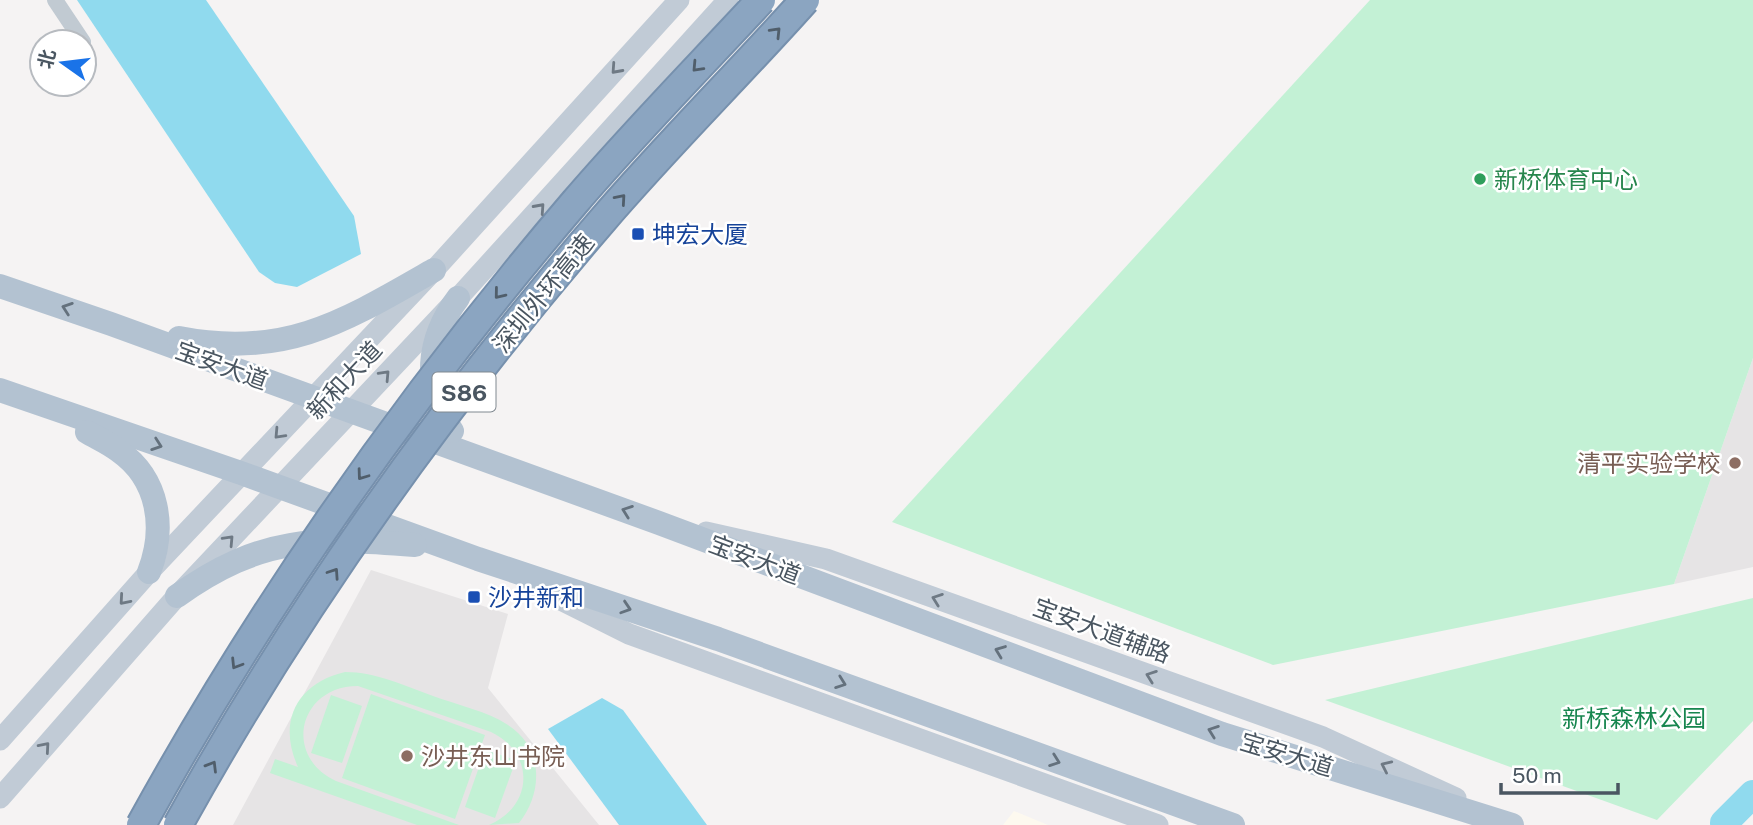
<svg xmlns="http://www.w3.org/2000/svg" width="1753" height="825" viewBox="0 0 1753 825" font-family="'Public Sans','Noto Sans SC',sans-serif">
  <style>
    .commercial { fill: #fdf9ef }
    .education { fill: #e6e4e5 }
    .green { fill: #c3f1d5 }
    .water { fill: #90daee }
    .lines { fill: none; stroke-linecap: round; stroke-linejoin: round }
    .river { stroke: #90daee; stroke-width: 28 }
    .street { stroke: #c1cad2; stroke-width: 16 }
    .secondary { stroke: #c1cbd6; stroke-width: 21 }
    .primary { stroke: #b3c2d1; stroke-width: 24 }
    .highway-bridge-casing { stroke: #7690ad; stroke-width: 32; stroke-linecap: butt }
    .highway-bridge { stroke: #8ba5c1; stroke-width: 28 }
    .oneway { stroke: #505e6b }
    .oneway2 { stroke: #6e7984 }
    .oneway3 { stroke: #64717d }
    .leisure-dot { fill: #2e9e5b; stroke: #fff; stroke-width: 2.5 }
    .transit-dot { fill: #1a4fb4; stroke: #fff; stroke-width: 2.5 }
    .education-dot { fill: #8d6e63; stroke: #fff; stroke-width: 2.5 }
    .labels { text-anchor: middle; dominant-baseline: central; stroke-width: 5; stroke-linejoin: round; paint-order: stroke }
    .shield { fill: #fff; stroke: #808990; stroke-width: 2 }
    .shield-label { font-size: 23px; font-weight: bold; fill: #4a5661 }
    .leisure-label { font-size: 24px; fill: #27864d; stroke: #fff; text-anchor: start }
    .transit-label { font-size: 24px; fill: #164399; stroke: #fff; text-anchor: start }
    .street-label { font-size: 24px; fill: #4a5661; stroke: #fff }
    .education-label { font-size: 24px; fill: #785e54; stroke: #fff; text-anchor: end }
    .park-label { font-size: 24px; fill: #17864f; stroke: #fff }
  </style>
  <rect width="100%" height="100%" fill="#f5f3f3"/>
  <path class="commercial" d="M 1014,811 L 1048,825 L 1003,825 Z"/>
  <g class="education">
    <path d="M 1753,358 L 1753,567 L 1674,584 Z"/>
    <path d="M 371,570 L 508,614 L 488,688 L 599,825 L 233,825 Z"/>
  </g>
  <g class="green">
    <path d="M 1370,0 L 1753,0 L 1753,358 L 1674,584 L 1273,665 L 892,522 Z"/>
    <path d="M 1753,598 L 1753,721 L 1657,820 L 1325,700 Z"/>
    <path d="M 345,672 C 376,672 405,686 433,696 C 457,705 487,711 508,725 C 544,748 543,793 519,823 L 489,825 C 534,806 535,753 491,732 L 358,686 C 299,686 282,756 336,781 L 459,825 L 417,825 L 270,773 L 275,759 L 298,767 C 277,722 297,683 345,672 Z"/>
    <path d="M 371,694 L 485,735 L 455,819 L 342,778 Z"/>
    <path d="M 331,695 L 362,706 L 342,763 L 311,753 Z"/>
    <path d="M 485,750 L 516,760 L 495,818 L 465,807 Z"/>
  </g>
  <g class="water">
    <path d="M 77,0 L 206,0 L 354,216 L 361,254 L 297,287 L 275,283 L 259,272 Z"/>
    <path d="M 602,698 L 623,710 L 707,825 L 619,825 L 548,729 Z"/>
  </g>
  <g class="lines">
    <path class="river" d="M 1724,823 L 1753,794"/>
    <path class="street" d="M 55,0 L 83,42"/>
    <g class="secondary">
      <path d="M 706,532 L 826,559 L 1323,737 L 1456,798"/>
      <path d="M 533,586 L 629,634 L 1158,825"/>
      <path d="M 0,740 L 149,572 L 434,270 L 679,0"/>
      <path d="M 0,798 L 177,596 L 458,298 L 728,0"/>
    </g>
    <g class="primary">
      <path d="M 0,286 L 111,324 L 659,523 L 1222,734 L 1512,825"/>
      <path d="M 179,338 C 285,359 345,321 434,270"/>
      <path d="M 0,390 L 241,473 L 478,559 L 718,639 L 1233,825"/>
      <path d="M 452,431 C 422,388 427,339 458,298"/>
      <path d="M 87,432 C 97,438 109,443 119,451 C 159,479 166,528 149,572"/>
      <path d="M 177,596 C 261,536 316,537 415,545"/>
    </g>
    <defs>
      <g id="highway-bridge">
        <path d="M 141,825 C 263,603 411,394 575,202 C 635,132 699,67 761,0"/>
        <path d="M 178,825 C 296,611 441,408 601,222 C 666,146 738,75 805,0"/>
      </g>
    </defs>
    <use href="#highway-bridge" class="highway-bridge-casing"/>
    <use href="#highway-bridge" class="highway-bridge"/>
  </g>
  <defs><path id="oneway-chevron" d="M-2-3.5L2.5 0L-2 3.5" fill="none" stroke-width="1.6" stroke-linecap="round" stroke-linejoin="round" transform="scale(1.75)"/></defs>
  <g class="oneway">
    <use href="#oneway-chevron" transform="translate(776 32) rotate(-46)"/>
    <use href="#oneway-chevron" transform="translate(697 67) rotate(133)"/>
    <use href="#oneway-chevron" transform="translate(621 199) rotate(-49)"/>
    <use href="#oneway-chevron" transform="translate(499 294) rotate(129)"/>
    <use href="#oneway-chevron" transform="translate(362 475) rotate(126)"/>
    <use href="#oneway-chevron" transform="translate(334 573) rotate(-56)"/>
    <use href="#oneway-chevron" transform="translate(236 664) rotate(122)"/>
    <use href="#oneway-chevron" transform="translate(212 766) rotate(-59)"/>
  </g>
  <g class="oneway2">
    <use href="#oneway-chevron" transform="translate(616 69) rotate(132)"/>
    <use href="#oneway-chevron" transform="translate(540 208) rotate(-48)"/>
    <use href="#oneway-chevron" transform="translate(385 375) rotate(-47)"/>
    <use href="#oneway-chevron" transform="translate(279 434) rotate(133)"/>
    <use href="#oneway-chevron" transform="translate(229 540) rotate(-47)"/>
    <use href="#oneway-chevron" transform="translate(937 599) rotate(-160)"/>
    <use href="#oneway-chevron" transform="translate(124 600) rotate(131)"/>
    <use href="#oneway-chevron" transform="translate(1151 676) rotate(-160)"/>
    <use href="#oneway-chevron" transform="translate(45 747) rotate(-49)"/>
    <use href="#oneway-chevron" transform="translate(1386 766) rotate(-155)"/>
  </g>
  <g class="oneway3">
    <use href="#oneway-chevron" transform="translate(67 308) rotate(-161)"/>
    <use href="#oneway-chevron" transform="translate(157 445) rotate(19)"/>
    <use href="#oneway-chevron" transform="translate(627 511) rotate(-160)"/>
    <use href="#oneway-chevron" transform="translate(626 608) rotate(18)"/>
    <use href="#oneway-chevron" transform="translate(1000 651) rotate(-159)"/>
    <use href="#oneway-chevron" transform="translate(841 683) rotate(20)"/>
    <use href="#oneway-chevron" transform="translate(1213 731) rotate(-160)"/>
    <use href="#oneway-chevron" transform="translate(1055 761) rotate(20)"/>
  </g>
  <circle class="leisure-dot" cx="1480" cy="179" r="7"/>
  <g class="transit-dot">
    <rect x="631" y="227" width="14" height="14" rx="3.5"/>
    <rect x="467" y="590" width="14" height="14" rx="3.5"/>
  </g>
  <g class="education-dot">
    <circle cx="1735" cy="463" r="7"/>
    <circle cx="407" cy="756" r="7"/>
  </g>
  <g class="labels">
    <rect class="shield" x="432.5" y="372.5" width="63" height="39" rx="5"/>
    <g class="shield-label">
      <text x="464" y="392">S86</text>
    </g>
    <g class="leisure-label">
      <text x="1494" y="179">新桥体育中心</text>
    </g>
    <g class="transit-label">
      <text x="652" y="234">坤宏大厦</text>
      <text x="488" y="597">沙井新和</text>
    </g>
    <g class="street-label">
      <text transform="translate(543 293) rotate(-51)">深圳外环高速</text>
      <text transform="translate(222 365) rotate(20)">宝安大道</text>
      <text transform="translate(344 380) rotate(-47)">新和大道</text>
      <text transform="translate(755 559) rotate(21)">宝安大道</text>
      <text transform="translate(1102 630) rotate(20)">宝安大道辅路</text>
      <text transform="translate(1287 754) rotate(17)">宝安大道</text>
    </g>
    <g class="education-label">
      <text x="1721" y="463">清平实验学校</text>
      <text x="421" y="756" text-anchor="start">沙井东山书院</text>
    </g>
    <g class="park-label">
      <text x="1634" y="718">新桥森林公园</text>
    </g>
  </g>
  <g transform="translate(63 63) rotate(284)"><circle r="33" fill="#ffffff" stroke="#b7bbc0" stroke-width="2"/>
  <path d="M0-5L12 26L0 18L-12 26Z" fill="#1a73e8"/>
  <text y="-10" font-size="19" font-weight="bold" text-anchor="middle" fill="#4a5661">北</text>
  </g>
  <path d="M1501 783v10h117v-10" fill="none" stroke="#4a5661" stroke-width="3.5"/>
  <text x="1512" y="783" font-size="21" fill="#4a5661" stroke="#ffffff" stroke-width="5" paint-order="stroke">50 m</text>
</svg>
